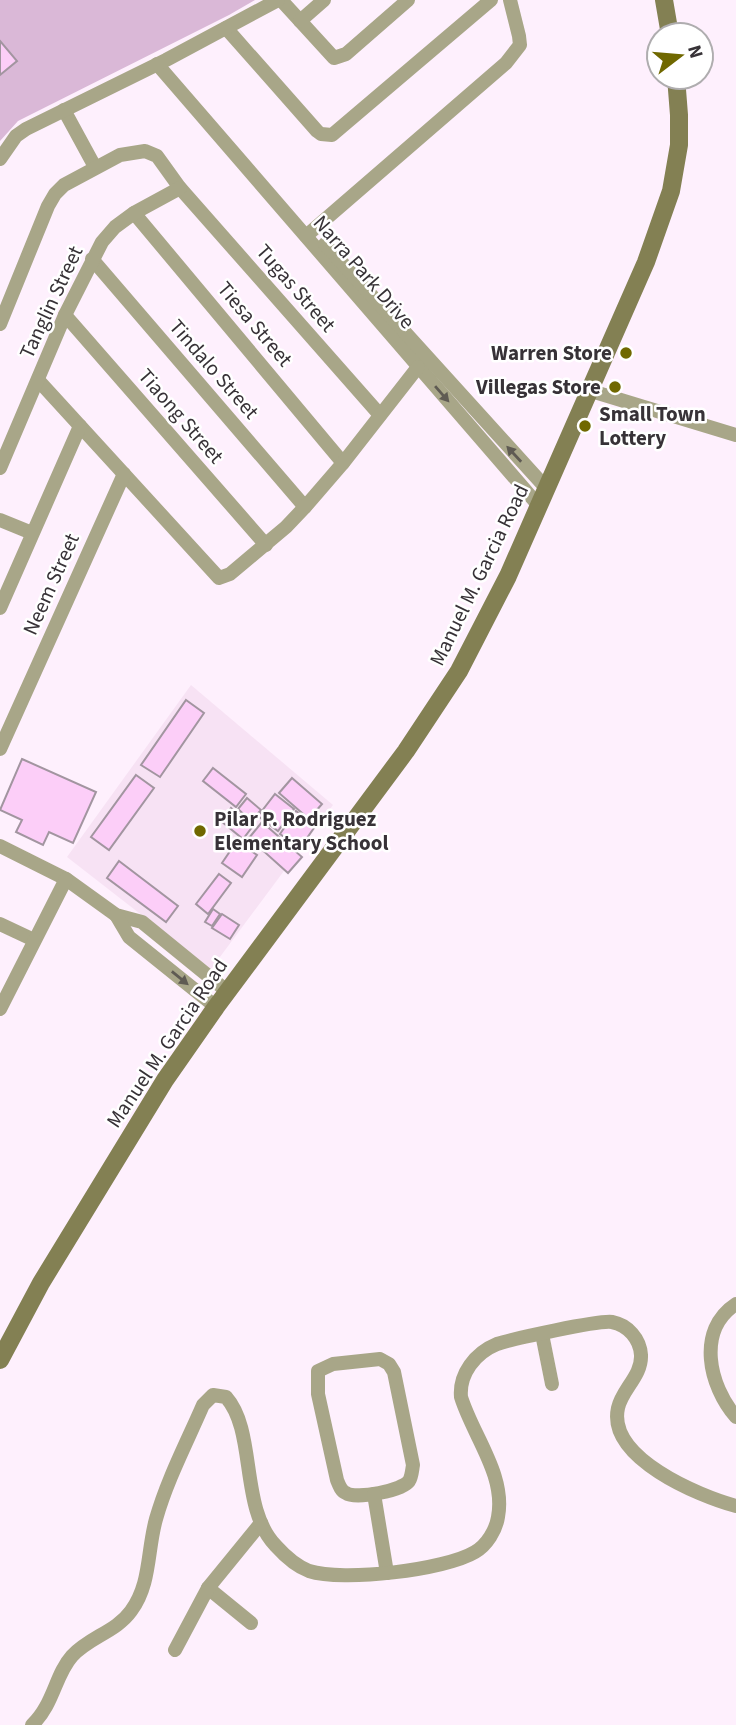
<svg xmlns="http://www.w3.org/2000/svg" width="736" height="1725" viewBox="0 0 736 1725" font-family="'Source Sans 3',sans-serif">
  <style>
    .built { fill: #f7e2f4 }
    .green { fill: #dab8d7 }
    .building { fill: #fccef8; stroke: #a295a0; stroke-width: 2 }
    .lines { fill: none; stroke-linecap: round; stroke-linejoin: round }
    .minor { stroke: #a8a688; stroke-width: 14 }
    .secondary { stroke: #838053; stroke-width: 18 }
    .oneway { fill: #5f5b53 }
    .poi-dot { fill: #706800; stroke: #fff; stroke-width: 2.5 }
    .labels { text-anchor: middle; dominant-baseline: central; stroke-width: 5; stroke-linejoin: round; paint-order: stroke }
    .street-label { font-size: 21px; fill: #373237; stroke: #fff }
    .poi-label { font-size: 21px; font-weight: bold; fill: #373237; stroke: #fff; text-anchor: end }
  </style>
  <rect width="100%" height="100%" fill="#fef0fd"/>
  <path class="built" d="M 191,685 L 333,805 L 211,969 L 67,857 Z"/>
  <path class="green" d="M 0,0 L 255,0 L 229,15 L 18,121 L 0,141 Z"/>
  <g class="building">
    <path d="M 0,41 L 17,61 L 0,75 Z"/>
    <path d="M 186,700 L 204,713 L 160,777 L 141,765 Z"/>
    <path d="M 22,759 L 96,792 L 73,843 L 49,832 L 43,845 L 16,832 L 22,820 L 0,810 Z"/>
    <path d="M 213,768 L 246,794 L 236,807 L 203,781 Z"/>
    <path d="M 136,775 L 154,788 L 109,850 L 91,837 Z"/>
    <path d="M 292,778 L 322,804 L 309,819 L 279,793 Z"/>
    <path d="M 275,794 L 294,809 L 278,831 L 258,816 Z"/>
    <path d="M 247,798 L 261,810 L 251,821 L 238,809 Z"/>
    <path d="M 231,808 L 253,826 L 243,839 L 221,821 Z"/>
    <path d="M 296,811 L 316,825 L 300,848 L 280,834 Z"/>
    <path d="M 262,822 L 302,857 L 288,873 L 249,838 Z"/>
    <path d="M 237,841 L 257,855 L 242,877 L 222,863 Z"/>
    <path d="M 119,861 L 178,906 L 166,922 L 107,878 Z"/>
    <path d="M 219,874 L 231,883 L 208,914 L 196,904 Z"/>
    <path d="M 213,909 L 220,914 L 212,926 L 205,922 Z"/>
    <path d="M 222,914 L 239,925 L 230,939 L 212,928 Z"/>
  </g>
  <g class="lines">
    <g class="minor">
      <path d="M 281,0 L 334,58 L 346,54 L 408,0"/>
      <path d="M 300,21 L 324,0"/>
      <path d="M 226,28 L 317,131 L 321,134 L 332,135 L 491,0"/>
      <path d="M 157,64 L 539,506"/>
      <path d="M 64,110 L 95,167"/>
      <path d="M 0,159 L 16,136 L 26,129 L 166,60 L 278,0"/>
      <path d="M 134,213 L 343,463"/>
      <path d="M 306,236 L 506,63 L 520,45 L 519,36 L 510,0"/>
      <path d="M 325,244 L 547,489"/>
      <path d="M 92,259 L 305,507"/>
      <path d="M 65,315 L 266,545"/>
      <path d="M 0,324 L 48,206 L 55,194 L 64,185 L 120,155 L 145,151 L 157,156 L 180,188 L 380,415"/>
      <path d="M 38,380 L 219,578 L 230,574 L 286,527 L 305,507 L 343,463 L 418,367"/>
      <path d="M 588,390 L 736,435"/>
      <path d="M 0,468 L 65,315 L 102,242 L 115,227 L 134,213 L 180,188"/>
      <path d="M 0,520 L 32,533"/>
      <path d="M 0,608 L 80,426"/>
      <path d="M 0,749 L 124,474"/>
      <path d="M 0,846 L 66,879 L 116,915 L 142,922 L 228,992"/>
      <path d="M 116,915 L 129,937 L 216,1007"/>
      <path d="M 0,924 L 34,940"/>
      <path d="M 0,1009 L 66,879"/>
      <path d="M 736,1304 C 696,1330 709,1386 736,1417"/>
      <path d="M 542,1334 L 552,1384"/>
      <path d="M 380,1359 L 389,1364 L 394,1372 L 413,1465 C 412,1470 412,1476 409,1481 C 403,1490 356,1500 346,1493 C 341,1491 339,1485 337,1480 L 318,1394 L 318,1371 L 333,1364 Z"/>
      <path d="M 374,1494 L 387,1573"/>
      <path d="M 208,1588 L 251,1623"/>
      <path d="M 175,1650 L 208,1588 L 261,1523"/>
      <path d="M 32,1725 C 54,1704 55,1675 72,1656 C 89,1637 116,1632 131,1611 C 151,1584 147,1551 156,1519 C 167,1480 187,1442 203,1405 L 213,1395 L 226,1397 C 257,1432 239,1508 276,1546 C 285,1556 296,1566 309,1571 C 343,1582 445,1570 475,1552 C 487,1545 496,1530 498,1517 C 506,1475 473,1436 461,1397 C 459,1374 475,1353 497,1344 C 512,1339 599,1320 612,1322 C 628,1325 640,1339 641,1355 C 642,1376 622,1389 618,1408 C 607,1458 699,1496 736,1506"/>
    </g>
    <g class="secondary">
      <path d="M 664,0 L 670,35"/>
      <path d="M 0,1360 L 41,1283 L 165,1080 L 216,1007 L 406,751 L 459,671 L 508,576 L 646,262 L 671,191 L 679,145 L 679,115 L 676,77"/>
    </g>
  </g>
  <defs><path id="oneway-solid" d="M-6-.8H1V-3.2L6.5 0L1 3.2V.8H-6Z" transform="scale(1.75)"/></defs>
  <g class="oneway">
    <use href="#oneway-solid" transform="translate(442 394) rotate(49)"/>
    <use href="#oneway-solid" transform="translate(514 454) rotate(-133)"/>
    <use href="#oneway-solid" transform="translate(180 978) rotate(39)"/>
  </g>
  <g class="poi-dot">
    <circle cx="626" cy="353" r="7"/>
    <circle cx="615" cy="387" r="7"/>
    <circle cx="585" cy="426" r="7"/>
    <circle cx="200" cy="831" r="7"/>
  </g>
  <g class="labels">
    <g class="street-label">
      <text transform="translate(364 272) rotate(49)">Narra Park Drive</text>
      <text transform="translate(296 288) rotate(49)">Tugas Street</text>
      <text transform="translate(51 302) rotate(-65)">Tanglin Street</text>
      <text transform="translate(255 324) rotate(50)">Tiesa Street</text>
      <text transform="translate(214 369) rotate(49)">Tindalo Street</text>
      <text transform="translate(181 416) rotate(49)">Tiaong Street</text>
      <text transform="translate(479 575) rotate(-64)">Manuel M. Garcia Road</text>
      <text transform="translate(51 584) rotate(-66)">Neem Street</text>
      <text transform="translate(167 1043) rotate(-56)">Manuel M. Garcia Road</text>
    </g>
    <g class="poi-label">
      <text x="612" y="353">Warren Store</text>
      <text x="601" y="387">Villegas Store</text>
      <text x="599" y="414" text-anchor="start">Small Town<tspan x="599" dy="24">Lottery</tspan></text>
      <text x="214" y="819" text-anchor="start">Pilar P. Rodriguez<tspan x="214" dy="24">Elementary School</tspan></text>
    </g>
  </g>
  <g transform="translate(680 56) rotate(74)"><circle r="33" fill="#ffffff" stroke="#afadaf" stroke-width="2"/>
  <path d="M0-5L12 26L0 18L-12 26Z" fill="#706800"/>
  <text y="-10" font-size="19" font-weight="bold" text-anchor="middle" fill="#373237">N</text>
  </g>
</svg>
